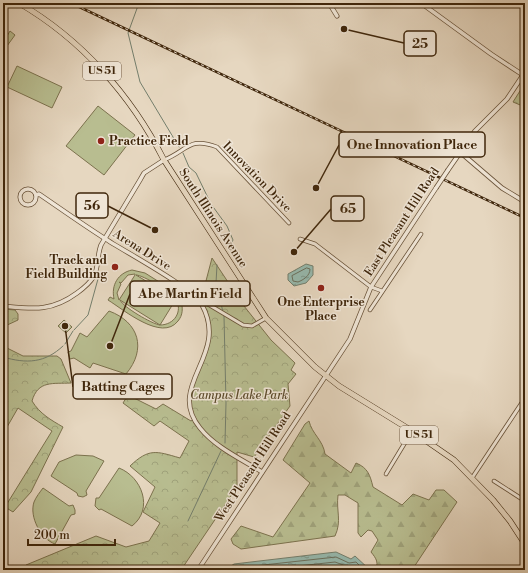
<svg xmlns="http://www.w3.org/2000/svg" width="528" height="573" viewBox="0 0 528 573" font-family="'Libre Bodoni',serif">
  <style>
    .forest { fill: url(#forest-firs); stroke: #7c724e }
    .park { fill: url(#park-crowns); stroke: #7c724e }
    .pitch { fill: #b8bd90; stroke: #7c724e; fill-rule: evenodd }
    .water { fill: url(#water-ripples); stroke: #747f6d }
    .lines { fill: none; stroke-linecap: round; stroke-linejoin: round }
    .shore { stroke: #6b705d; stroke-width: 1 }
    .stream { stroke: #747f6d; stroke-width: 1 }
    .minor-casing { stroke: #695238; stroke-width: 4.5 }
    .tertiary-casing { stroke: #695238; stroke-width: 5 }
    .trunk-casing { stroke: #3f260b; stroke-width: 6 }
    .minor { stroke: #efe5d6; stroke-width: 3 }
    .tertiary { stroke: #efe5d6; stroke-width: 3.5 }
    .trunk { stroke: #e6d7c0; stroke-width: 5 }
    .rail-casing { stroke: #3f260b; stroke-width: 2.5 }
    .rail { stroke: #efe5d6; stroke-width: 1; stroke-dasharray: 3; stroke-linecap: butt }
    .tertiary-bridge-casing { stroke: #695238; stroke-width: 5; stroke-linecap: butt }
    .tertiary-bridge { stroke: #efe5d6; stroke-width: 3.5 }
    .poi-dot { fill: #8f2418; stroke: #efe5d6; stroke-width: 1.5 }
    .labels { text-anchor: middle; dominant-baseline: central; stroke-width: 3; stroke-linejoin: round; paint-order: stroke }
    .shield { fill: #efe5d6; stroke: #745f48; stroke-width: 1 }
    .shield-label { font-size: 11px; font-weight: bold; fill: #3f260b }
    .poi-label { font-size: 12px; font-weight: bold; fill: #3f260b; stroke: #efe5d6; text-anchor: start }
    .street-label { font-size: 12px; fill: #3f260b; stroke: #efe5d6 }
    .park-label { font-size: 12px; font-style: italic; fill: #5d4c2c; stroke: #efe5d6 }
    .leader { fill: none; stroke: #3f260b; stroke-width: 1.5 }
    .callout-dot { fill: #3f260b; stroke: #efe5d6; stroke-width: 1.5 }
    .callout { fill: #efe5d6; stroke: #3f260b; stroke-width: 1.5 }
    .callout-label { font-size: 13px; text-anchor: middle; font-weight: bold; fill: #3f260b }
  </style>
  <defs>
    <pattern id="forest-firs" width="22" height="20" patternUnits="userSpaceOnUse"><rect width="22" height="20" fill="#b8bd90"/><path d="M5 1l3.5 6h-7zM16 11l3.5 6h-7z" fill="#9fa27b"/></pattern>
    <pattern id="park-crowns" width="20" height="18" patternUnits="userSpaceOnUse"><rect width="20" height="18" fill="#b8bd90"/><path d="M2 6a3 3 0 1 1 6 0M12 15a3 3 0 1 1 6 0" fill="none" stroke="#9fa27b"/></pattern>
    <pattern id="water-ripples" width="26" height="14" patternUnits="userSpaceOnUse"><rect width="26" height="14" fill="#97baaf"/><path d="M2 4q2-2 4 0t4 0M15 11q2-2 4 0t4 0" fill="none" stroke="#7d978d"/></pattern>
  </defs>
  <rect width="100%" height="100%" fill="#e6d7c0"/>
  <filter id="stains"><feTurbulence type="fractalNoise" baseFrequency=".005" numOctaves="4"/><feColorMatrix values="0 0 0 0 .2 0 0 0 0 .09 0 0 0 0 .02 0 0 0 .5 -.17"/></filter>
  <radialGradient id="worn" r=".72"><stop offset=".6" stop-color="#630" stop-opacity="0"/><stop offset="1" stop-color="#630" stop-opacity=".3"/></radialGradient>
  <path class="forest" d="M 309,421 C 312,434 323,440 325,454 L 351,473 L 356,463 C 368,468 370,475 373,487 L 402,505 L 413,494 L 429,500 L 436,490 L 444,490 L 457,502 L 412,570 L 374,570 C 380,564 376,558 371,552 L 378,540 L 372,531 L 368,530 L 361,537 L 358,533 L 358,503 L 345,495 L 338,495 C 336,511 342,521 335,536 L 241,549 L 233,544 L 231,539 L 241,526 L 273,537 L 310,483 L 283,460 L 305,424 Z"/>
  <g class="park">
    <path d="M 525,83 L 525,107 L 513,102 Z"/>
    <path d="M 212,258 L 244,306 L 271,340 L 295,363 L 291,370 L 296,374 L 288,384 L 290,406 L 254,457 L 237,452 L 237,487 L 181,570 L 25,570 L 26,565 L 96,536 L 126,547 L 149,541 L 160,523 L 143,512 L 155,487 L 130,466 C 149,448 156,451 180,458 L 189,441 L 160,421 L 154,426 L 123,403 L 128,395 L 156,409 L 163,404 L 191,421 L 194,419 L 189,398 L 210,336 L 201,300 Z"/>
    <path d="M 3,309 L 15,310 L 18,314 L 18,320 L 3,327 Z"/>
    <path d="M 3,346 L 23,356 L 57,356 L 61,359 L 71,383 C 53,384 38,380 32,401 C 40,414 51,420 63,427 L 31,492 L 13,512 L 5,507 L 52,431 L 18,408 L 3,434 Z"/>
  </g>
  <g class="pitch">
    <path d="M 10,31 L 15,35 L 7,46 L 3,43 Z"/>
    <path d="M 17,66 L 62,87 L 52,108 L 7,87 Z"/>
    <path d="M 98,106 L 135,135 L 104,175 L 66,146 Z"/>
    <path d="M 132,270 L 145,273 L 188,300 L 186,303 L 181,301 C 183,308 183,315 178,321 C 162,342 124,310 108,300 L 110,297 L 114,299 C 111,285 118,273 132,270 ZM 135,274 L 135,275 L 119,300 L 117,293 L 121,284 L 119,282 L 121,283 L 128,275 ZM 136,275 C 143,275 171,292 176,299 ZM 176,299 C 183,312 174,325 160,325 ZM 120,300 L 160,325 C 152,324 123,307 120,300 Z"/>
    <path d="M 109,311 C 139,322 147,349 126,374 L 93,363 L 90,368 L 74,358 L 70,359 L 68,352 L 71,351 L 80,333 L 87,337 Z"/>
    <path d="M 64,320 L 72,327 L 66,333 L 58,326 Z"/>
    <path d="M 76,455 L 93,456 L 104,461 L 86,491 L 87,495 L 83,497 L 78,496 L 77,493 L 51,476 L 59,462 Z"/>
    <path d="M 119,468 C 142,477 154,509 132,526 L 101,509 L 99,510 L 95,506 L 96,498 L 99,498 Z"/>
    <path d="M 43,488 L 69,506 L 73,505 L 75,510 L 75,514 L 71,515 L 55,544 C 41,539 29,517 34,502 C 36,497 40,492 43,488 Z"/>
  </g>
  <g class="water">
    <path d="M 306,264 L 313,266 L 313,275 L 306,283 L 294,286 L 288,280 L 288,274 Z"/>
    <path d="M 336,552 L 351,559 L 355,556 L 370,570 L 225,570 L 234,564 Z"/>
  </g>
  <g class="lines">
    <g class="shore">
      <path d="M 307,268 L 310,269 C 310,276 303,280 298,282 L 293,281 L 292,276 Z"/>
      <path d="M 232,570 L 236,568 L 336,557 L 349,563 L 356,562 L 364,570"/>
      <path d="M 262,570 L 335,562 L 357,570"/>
    </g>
    <g class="stream">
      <path d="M 139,3 L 128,33 L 140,82 L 179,147"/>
      <path d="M 183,153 L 189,167 L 196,173 L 211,204 L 227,226 L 233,240 L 229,249"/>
      <path d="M 217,265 L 216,283 L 223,312"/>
      <path d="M 224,316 L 226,403 L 225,443"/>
      <path d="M 74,330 L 88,315 L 98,279"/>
      <path d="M 65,344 L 73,331"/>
      <path d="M 3,357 C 27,364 45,363 63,346"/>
      <path d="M 188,521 L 221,451"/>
    </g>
    <defs>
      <g id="minor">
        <path d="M 164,160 C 187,151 189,136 217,147 L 289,223"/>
        <path d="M 300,239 L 315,244 L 371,287 L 382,291"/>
        <path d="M 196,297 L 243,325 L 252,326 L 266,318"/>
        <path d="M 370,310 L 421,234"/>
        <path d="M 386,474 L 412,431"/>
        <path d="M 472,478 L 525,398"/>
        <path d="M 494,481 L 525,501"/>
      </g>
      <g id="tertiary">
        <path d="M 329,3 L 337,16"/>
        <path d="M 421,3 L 491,54 L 523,75"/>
        <path d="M 460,152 L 502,188 L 525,202"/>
        <path d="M 448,170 L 475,131 L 507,99 L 525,72"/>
        <circle cx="28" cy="197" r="8"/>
        <path d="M 36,195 L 39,194 C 61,209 82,224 104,238 C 125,252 192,287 202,305 C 230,356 165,385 200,428 C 215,447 241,459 262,472"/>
        <path d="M 3,306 C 33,309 51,312 77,293 C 84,288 90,283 94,276 C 99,266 97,255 101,245 L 140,180 L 144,173 L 164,160"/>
        <path d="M 198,570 L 350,339 L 371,287 L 436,188"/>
      </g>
      <path id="trunk" d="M 19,3 C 81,39 131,95 164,160 L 266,318 L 315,367 L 339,386 L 412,431 L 454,460 L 493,500 L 510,521 L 525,544"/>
    </defs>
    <use href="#minor" class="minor-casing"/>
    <use href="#tertiary" class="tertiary-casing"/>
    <use href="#trunk" class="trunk-casing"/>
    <use href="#minor" class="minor"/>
    <use href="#tertiary" class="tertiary"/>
    <use href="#trunk" class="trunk"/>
    <defs>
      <path id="rail" d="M 71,3 L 525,218"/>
    </defs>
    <use href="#rail" class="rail-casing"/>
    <use href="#rail" class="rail"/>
    <defs>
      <path id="tertiary-bridge" d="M 436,188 L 448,170"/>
    </defs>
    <use href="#tertiary-bridge" class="tertiary-bridge-casing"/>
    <use href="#tertiary-bridge" class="tertiary-bridge"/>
  </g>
  <g class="poi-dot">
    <circle cx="101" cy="141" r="4"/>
    <circle cx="115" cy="267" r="4"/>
    <circle cx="321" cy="288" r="4"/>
  </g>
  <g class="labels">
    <g class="shield">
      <rect x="83" y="62" width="38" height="18" rx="3"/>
      <rect x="400" y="426" width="38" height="18" rx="3"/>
    </g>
    <g class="shield-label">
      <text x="102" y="71">US 51</text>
      <text x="419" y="435">US 51</text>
    </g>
    <g class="poi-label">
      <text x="109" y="141">Practice Field</text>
      <text x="107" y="260" text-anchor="end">Track and<tspan x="107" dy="14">Field Building</tspan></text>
      <text x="321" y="302" text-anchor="middle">One Enterprise<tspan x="321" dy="14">Place</tspan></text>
    </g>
    <g class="street-label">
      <text transform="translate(257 177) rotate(46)">Innovation Drive</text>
      <text transform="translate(213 218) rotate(57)">South Illinois Avenue</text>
      <text transform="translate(402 222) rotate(-57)">East Pleasant Hill Road</text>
      <text transform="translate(142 250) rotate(32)">Arena Drive</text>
      <text transform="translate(253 467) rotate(-57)">West Pleasant Hill Road</text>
    </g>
    <g class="park-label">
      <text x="239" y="395">Campus Lake Park</text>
    </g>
  </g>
  <path class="leader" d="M344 29L404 43M316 188L339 145M155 230L108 206M294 252L331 209M110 346L130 294M65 326L73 387"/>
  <g class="callout-dot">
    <circle cx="344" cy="29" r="4"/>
    <circle cx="316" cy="188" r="4"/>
    <circle cx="155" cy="230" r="4"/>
    <circle cx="294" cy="252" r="4"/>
    <circle cx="110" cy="346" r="4"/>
    <circle cx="65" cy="326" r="4"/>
  </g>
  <g class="callout">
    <rect x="404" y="31" width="32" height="25" rx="4"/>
    <rect x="339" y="132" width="146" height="25" rx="4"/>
    <rect x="76" y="193" width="32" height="25" rx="4"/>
    <rect x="331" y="196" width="33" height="25" rx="4"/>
    <rect x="130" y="281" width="120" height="25" rx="4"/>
    <rect x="73" y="374" width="99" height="25" rx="4"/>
  </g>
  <g class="callout-label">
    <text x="420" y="48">25</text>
    <text x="412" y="149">One Innovation Place</text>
    <text x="92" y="210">56</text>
    <text x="348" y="213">65</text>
    <text x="190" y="298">Abe Martin Field</text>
    <text x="123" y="391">Batting Cages</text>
  </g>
  <rect width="528" height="573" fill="none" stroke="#e6d7c0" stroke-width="16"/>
  <rect x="4" y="4" width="520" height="565" fill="none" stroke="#3f260b" stroke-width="2"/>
  <rect x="8" y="8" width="512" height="557" fill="none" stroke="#3f260b"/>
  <path d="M28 539v6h87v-6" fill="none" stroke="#3f260b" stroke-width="2"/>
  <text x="34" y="539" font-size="12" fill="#3f260b" stroke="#efe5d6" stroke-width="3" paint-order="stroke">200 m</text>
  <rect width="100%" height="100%" filter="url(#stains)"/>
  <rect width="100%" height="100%" fill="url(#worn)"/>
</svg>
